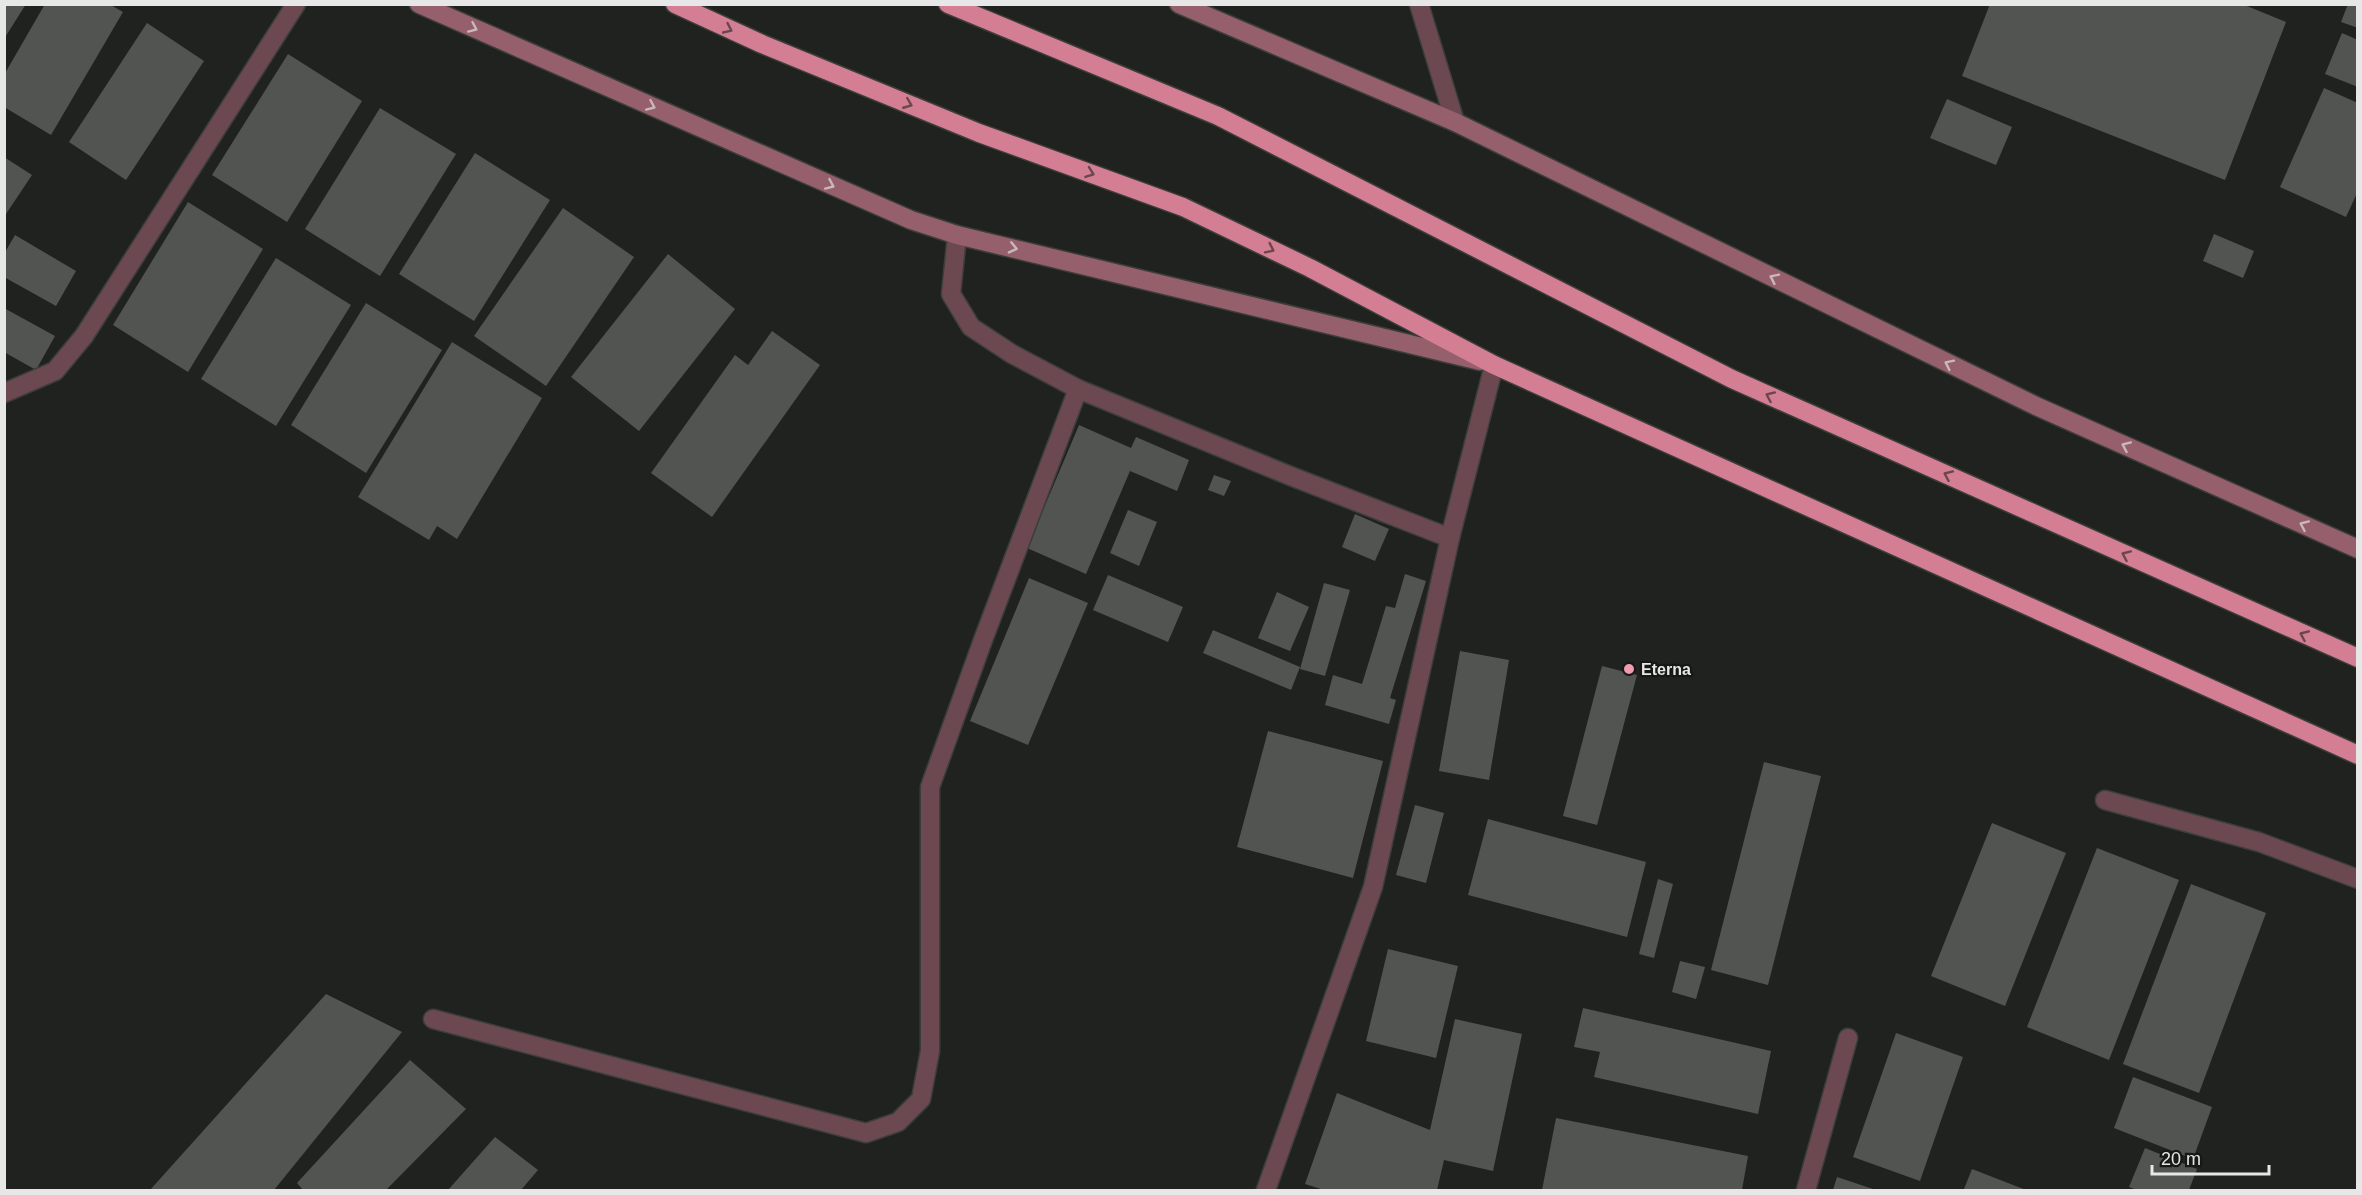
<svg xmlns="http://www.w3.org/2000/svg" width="2362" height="1195" viewBox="0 0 2362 1195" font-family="Arial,sans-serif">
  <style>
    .building { fill: #525452 }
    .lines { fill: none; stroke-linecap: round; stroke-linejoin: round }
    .street-casing { stroke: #3c3e3b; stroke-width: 21 }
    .secondary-casing { stroke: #3c3e3b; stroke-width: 21 }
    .highway-casing { stroke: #3c3e3b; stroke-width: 21 }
    .street { stroke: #6c4951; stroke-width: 18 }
    .secondary { stroke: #965f6c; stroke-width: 18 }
    .highway { stroke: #d37e93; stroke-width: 18 }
    .oneway { stroke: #cab7bb }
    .oneway2 { stroke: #6b464e }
    .poi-dot { fill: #f29aaf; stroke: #161816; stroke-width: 2 }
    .labels { text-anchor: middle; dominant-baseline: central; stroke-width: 4.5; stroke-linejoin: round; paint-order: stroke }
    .poi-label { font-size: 16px; font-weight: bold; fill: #e6e7e6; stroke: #161816; text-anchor: start }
  </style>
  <rect width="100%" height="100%" fill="#20221f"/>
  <g class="building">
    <path d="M 4,4 L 26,4 L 4,39 Z"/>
    <path d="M 45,4 L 109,4 L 123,12 L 51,135 L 4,107 L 4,75 Z"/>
    <path d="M 1990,4 L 2242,4 L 2286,22 L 2225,180 L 1962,76 Z"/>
    <path d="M 2348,4 L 2358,4 L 2358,28 L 2341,22 Z"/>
    <path d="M 147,23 L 204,61 L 126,180 L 69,142 Z"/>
    <path d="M 2342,33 L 2358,40 L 2358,87 L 2325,74 Z"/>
    <path d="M 288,54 L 362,101 L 287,222 L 212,175 Z"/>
    <path d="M 2324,88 L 2358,103 L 2358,191 L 2346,217 L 2280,187 Z"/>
    <path d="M 1947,99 L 2012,127 L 1996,165 L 1930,138 Z"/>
    <path d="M 380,108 L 456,154 L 380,276 L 305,229 Z"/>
    <path d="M 475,153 L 550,200 L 474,321 L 399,274 Z"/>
    <path d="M 4,157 L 32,175 L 4,217 Z"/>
    <path d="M 188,202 L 263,249 L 188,372 L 113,325 Z"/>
    <path d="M 563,208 L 634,257 L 546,386 L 474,336 Z"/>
    <path d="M 2214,234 L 2254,251 L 2243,278 L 2203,261 Z"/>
    <path d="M 15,235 L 76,271 L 56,306 L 4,277 L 4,254 Z"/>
    <path d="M 668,254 L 735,309 L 639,431 L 571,377 Z"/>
    <path d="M 276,258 L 351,305 L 276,426 L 201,379 Z"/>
    <path d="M 366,303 L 442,350 L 366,473 L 291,425 Z"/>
    <path d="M 4,308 L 55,336 L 36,370 L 4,352 Z"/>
    <path d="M 772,331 L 820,365 L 712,517 L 651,473 L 735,355 L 748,365 Z"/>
    <path d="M 452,342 L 542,398 L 457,539 L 437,526 L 429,540 L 358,497 Z"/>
    <path d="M 1079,425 L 1131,448 L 1136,437 L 1189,460 L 1177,491 L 1130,471 L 1086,574 L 1027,548 Z"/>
    <path d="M 1214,475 L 1231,481 L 1224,496 L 1208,490 Z"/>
    <path d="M 1128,510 L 1157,522 L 1139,566 L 1110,553 Z"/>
    <path d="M 1355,514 L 1389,529 L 1375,561 L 1342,547 Z"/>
    <path d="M 1405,574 L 1426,581 L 1390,698 L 1396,700 L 1389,724 L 1325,705 L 1333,675 L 1362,684 L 1386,606 L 1395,608 Z"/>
    <path d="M 1108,575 L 1183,607 L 1168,642 L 1093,610 Z"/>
    <path d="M 1029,578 L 1088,603 L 1028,745 L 970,721 Z"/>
    <path d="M 1324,583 L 1350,590 L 1325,676 L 1300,669 Z"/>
    <path d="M 1277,592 L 1309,607 L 1290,651 L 1258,638 Z"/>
    <path d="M 1213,630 L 1300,667 L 1291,690 L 1203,653 Z"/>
    <path d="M 1460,651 L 1509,660 L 1489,780 L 1439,771 Z"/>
    <path d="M 1602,666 L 1637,675 L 1597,825 L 1563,816 Z"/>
    <path d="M 1268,731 L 1383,761 L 1353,878 L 1237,847 Z"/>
    <path d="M 1764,762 L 1821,776 L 1768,985 L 1711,970 Z"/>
    <path d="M 1415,805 L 1444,813 L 1426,883 L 1396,875 Z"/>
    <path d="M 1488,819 L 1646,862 L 1627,937 L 1468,895 Z"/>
    <path d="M 1992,823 L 2066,853 L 2005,1006 L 1931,976 Z"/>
    <path d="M 2097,848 L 2179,880 L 2109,1060 L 2027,1027 Z"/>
    <path d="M 1658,879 L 1673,884 L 1654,958 L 1639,954 Z"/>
    <path d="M 2191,884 L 2266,913 L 2199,1093 L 2123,1064 Z"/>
    <path d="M 1388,949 L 1458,966 L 1436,1058 L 1366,1041 Z"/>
    <path d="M 1680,961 L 1705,967 L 1696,999 L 1672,992 Z"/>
    <path d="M 326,994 L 402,1032 L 274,1190 L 150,1190 Z"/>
    <path d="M 1583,1008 L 1771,1051 L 1758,1114 L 1594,1077 L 1600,1052 L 1574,1047 Z"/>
    <path d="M 1455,1019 L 1522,1034 L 1493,1171 L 1444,1160 L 1437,1190 L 1324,1190 L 1305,1184 L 1337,1093 L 1430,1130 Z"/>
    <path d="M 1896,1033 L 1963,1057 L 1920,1181 L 1853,1157 Z"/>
    <path d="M 410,1060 L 466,1109 L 386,1190 L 303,1190 L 297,1183 Z"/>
    <path d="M 2133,1077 L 2212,1107 L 2193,1159 L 2114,1128 Z"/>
    <path d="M 1556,1118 L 1748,1156 L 1742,1190 L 1542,1190 Z"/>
    <path d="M 495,1137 L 538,1170 L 521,1190 L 448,1190 Z"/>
    <path d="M 2145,1148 L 2197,1169 L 2189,1190 L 2137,1190 L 2129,1187 Z"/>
    <path d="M 1972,1169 L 2026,1190 L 1968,1190 L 1964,1189 Z"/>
    <path d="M 1837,1177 L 1876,1190 L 1833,1190 Z"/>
  </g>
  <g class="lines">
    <defs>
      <g id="street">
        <path d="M 1419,4 L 1455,122"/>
        <path d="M 957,235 L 951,294 L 971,327 L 1012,354 L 1078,389 L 1288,475 L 1450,538"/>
        <path d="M 4,393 L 55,371 L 84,336 L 296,4"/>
        <path d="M 2105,800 L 2259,842 L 2358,879"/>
        <path d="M 433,1019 L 866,1133 L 898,1122 L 921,1099 L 930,1051 L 930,787 L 983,640 L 1078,389"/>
        <path d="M 1266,1190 L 1373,887 L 1450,538 L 1494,365"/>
        <path d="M 1806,1190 L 1848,1038"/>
      </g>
      <g id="secondary">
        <path d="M 419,4 L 911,220 L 957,235 L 1480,361"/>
        <path d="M 1179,4 L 1455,122 L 2036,406 L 2358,549"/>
      </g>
      <g id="highway">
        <path d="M 675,4 L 762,44 L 979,133 L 1183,207 L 1310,268 L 1494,365 L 2358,755"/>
        <path d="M 948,4 L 1218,116 L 1732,379 L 2358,658"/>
      </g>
    </defs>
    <use href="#street" class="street-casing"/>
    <use href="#secondary" class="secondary-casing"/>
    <use href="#highway" class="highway-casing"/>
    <use href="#street" class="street"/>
    <use href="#secondary" class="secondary"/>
    <use href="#highway" class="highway"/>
  </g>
  <defs><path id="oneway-chevron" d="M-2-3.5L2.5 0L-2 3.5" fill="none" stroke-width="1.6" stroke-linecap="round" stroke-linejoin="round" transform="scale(1.5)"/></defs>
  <g class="oneway">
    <use href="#oneway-chevron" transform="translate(473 28) rotate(24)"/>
    <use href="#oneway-chevron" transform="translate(651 106) rotate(24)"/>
    <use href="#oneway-chevron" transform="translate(830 185) rotate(24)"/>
    <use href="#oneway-chevron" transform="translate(1013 248) rotate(13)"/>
    <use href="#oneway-chevron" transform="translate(1774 278) rotate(-154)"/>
    <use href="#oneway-chevron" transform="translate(1949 364) rotate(-154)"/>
    <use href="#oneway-chevron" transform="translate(2126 446) rotate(-156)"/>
    <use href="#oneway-chevron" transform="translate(2304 525) rotate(-156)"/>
  </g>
  <g class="oneway2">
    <use href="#oneway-chevron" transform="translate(728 29) rotate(25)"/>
    <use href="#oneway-chevron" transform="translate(908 104) rotate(22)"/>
    <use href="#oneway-chevron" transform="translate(1090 173) rotate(20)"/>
    <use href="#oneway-chevron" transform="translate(1270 249) rotate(26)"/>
    <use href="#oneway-chevron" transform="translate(1770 396) rotate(-156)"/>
    <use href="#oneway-chevron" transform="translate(1948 475) rotate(-156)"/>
    <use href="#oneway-chevron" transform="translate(2126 555) rotate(-156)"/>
    <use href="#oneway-chevron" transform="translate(2304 635) rotate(-156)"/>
  </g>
  <circle class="poi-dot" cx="1629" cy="669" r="6"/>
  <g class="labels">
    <g class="poi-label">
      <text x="1641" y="669">Eterna</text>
    </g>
  </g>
  <rect width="2362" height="1195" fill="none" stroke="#e6e7e6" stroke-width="12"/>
  <path d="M2152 1165v9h117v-9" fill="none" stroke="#e6e7e6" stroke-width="3"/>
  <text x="2161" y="1165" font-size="18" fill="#e6e7e6" stroke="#161816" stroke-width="4.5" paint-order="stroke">20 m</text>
</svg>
